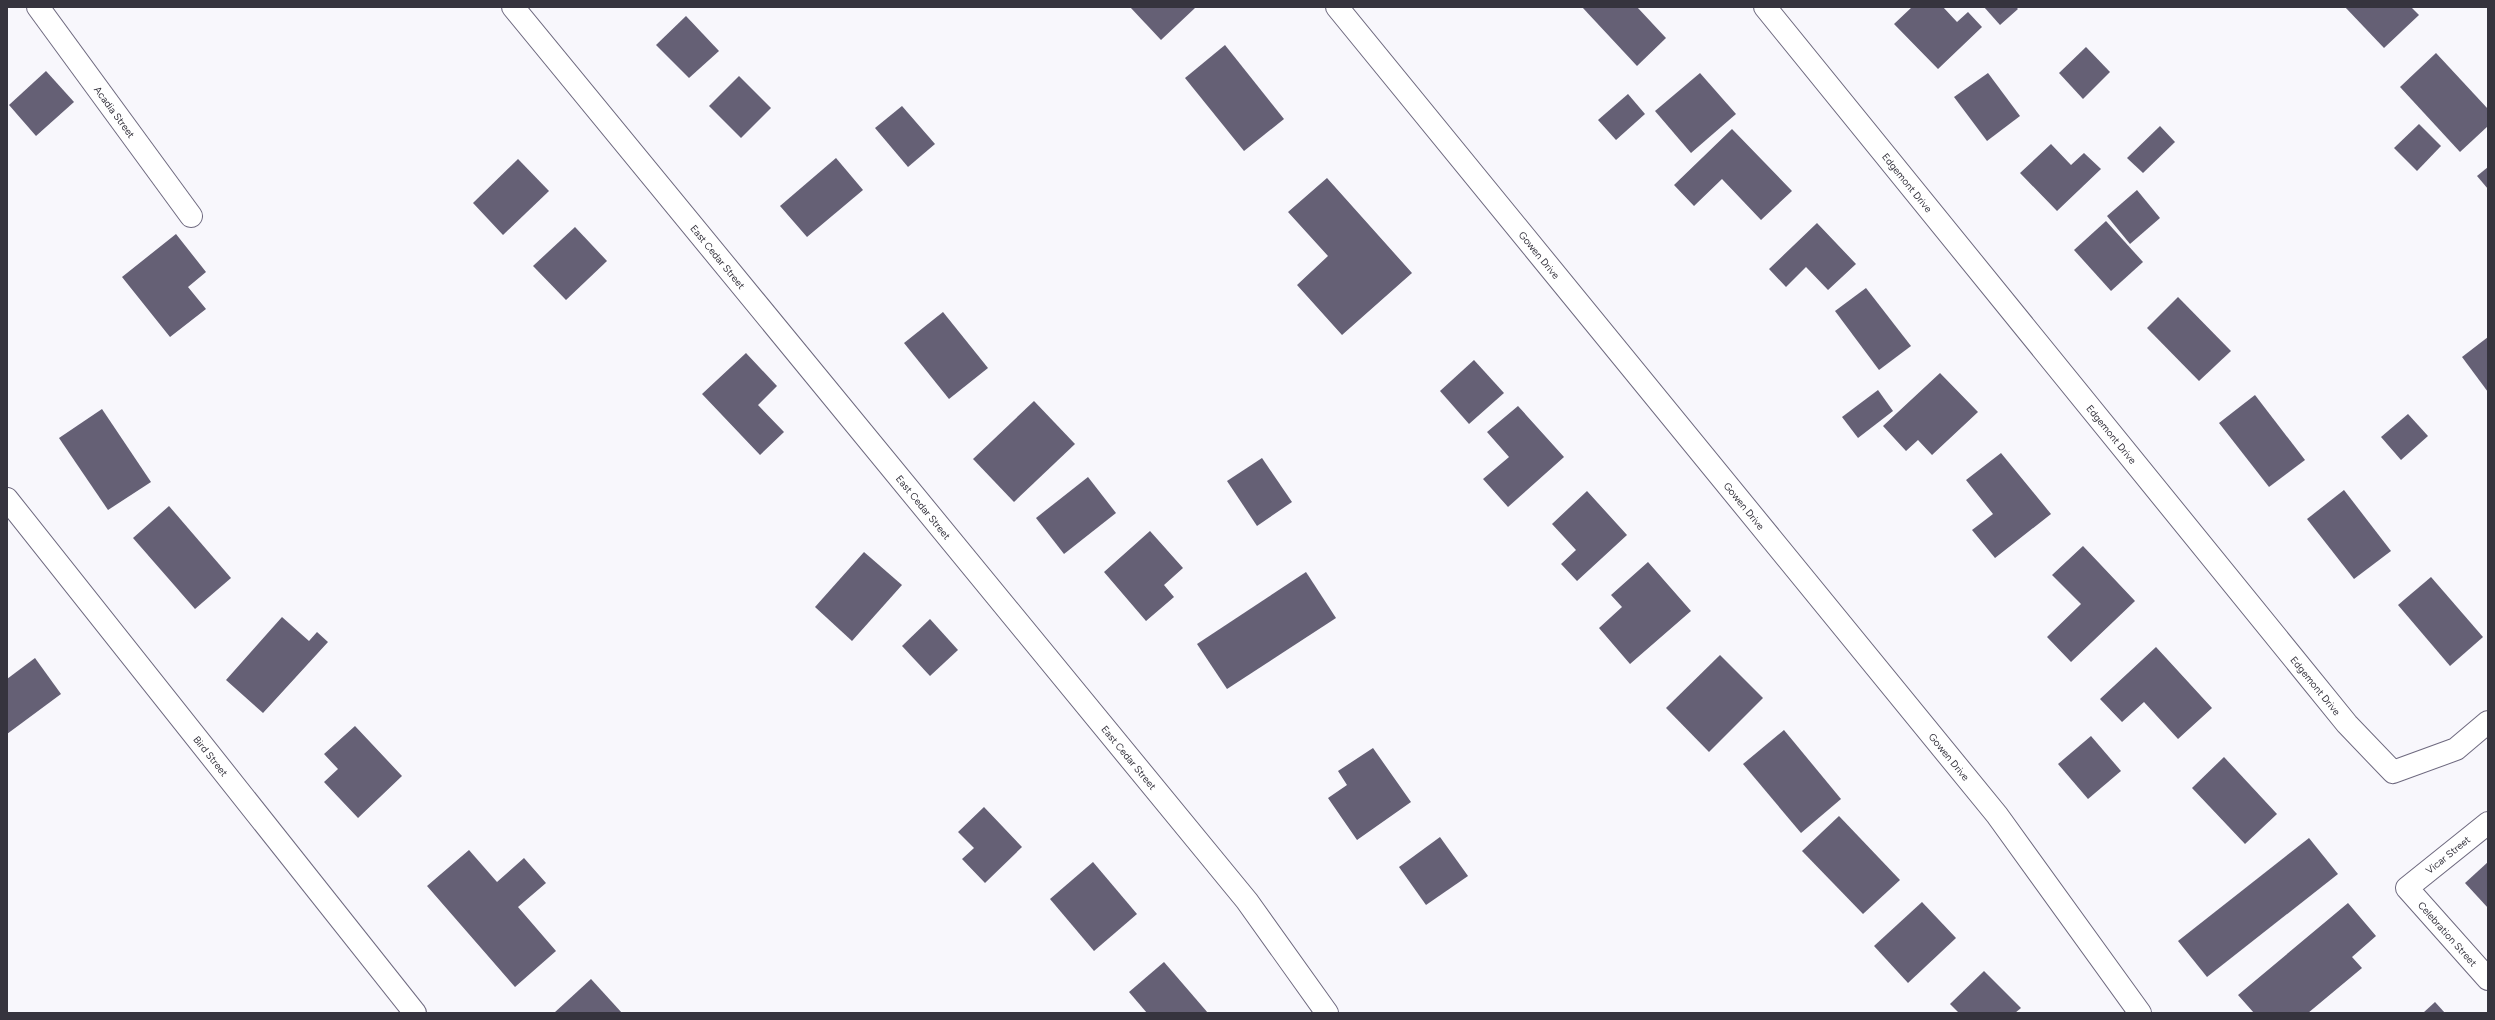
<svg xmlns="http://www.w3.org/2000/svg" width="2495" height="1020" viewBox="0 0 2495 1020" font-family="Figtree,sans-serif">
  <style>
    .building { fill: #656075 }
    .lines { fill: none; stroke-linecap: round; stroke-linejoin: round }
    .street-casing { stroke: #6e697f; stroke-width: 24 }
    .street { stroke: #fff; stroke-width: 22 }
    .labels { text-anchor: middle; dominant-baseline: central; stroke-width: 4; stroke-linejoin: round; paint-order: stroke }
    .street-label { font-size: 10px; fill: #36343e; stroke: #fff }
  </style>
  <rect width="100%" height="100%" fill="#f8f7fc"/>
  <g class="building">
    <path d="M 1130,7 L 1194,7 L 1195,8 L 1161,40 Z"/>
    <path d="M 1582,7 L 1637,7 L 1666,38 L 1637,66 Z"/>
    <path d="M 1912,7 L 1943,7 L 1957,22 L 1968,12 L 1982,27 L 1938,69 L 1894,24 Z"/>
    <path d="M 1984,7 L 2016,7 L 2018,9 L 2000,25 Z"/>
    <path d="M 2345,7 L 2411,7 L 2419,15 L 2384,48 Z"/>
    <path d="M 686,16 L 719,51 L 689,78 L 656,45 Z"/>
    <path d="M 1225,45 L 1284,119 L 1244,151 L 1185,78 Z"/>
    <path d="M 2086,47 L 2110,72 L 2083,99 L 2059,73 Z"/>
    <path d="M 2436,53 L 2488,109 L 2488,126 L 2460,152 L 2400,87 Z"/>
    <path d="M 46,71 L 74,102 L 36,136 L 9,105 Z"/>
    <path d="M 1700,73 L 1736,114 L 1691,153 L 1655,111 Z"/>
    <path d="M 1988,73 L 2020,116 L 1987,141 L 1954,97 Z"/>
    <path d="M 739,76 L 771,108 L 741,138 L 709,106 Z"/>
    <path d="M 1628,94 L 1645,114 L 1616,140 L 1598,120 Z"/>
    <path d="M 902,106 L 935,144 L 908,167 L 875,128 Z"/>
    <path d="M 2419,124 L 2441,146 L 2417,171 L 2394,148 Z"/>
    <path d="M 2160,126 L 2175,142 L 2143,173 L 2127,158 Z"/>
    <path d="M 1732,129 L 1792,191 L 1761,220 L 1722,179 L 1694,206 L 1674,185 Z"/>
    <path d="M 2051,144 L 2071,165 L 2084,153 L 2101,169 L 2057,211 L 2020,173 Z"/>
    <path d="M 836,158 L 863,190 L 807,237 L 780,206 Z"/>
    <path d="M 518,159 L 549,191 L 503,235 L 473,203 Z"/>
    <path d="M 2488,167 L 2488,189 L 2477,176 Z"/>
    <path d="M 1327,178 L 1412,273 L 1342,335 L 1297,285 L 1328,256 L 1288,212 Z"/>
    <path d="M 2137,190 L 2160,218 L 2130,244 L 2107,216 Z"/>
    <path d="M 2106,221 L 2143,262 L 2111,291 L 2074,250 Z"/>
    <path d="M 1817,223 L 1856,264 L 1828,290 L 1806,267 L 1786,287 L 1769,269 Z"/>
    <path d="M 575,227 L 607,261 L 566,300 L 533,266 Z"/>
    <path d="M 176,234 L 206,272 L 188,287 L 206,309 L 170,337 L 122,277 Z"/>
    <path d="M 1866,288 L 1911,346 L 1879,370 L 1835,311 Z"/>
    <path d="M 2178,297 L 2231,351 L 2199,381 L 2147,328 Z"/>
    <path d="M 943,312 L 988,368 L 949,399 L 904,343 Z"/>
    <path d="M 2488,337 L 2488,392 L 2462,357 Z"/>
    <path d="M 746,353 L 777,386 L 758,405 L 784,432 L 760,455 L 702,394 Z"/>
    <path d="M 1474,360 L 1504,393 L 1469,424 L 1440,391 Z"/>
    <path d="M 1940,373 L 1978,412 L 1932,455 L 1918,440 L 1906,451 L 1883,426 Z"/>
    <path d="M 1878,390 L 1893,411 L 1858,438 L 1842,417 Z"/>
    <path d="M 2255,395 L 2305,460 L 2269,487 L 2219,423 Z"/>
    <path d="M 1034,401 L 1075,444 L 1014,502 L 973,459 Z"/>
    <path d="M 1518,406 L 1564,457 L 1508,507 L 1483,479 L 1509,457 L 1487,432 Z"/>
    <path d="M 102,409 L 151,482 L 108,510 L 59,438 Z"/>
    <path d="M 2408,414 L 2428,436 L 2401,460 L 2381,437 Z"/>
    <path d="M 2001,453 L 2051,514 L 1995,558 L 1972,530 L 1993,514 L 1966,480 Z"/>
    <path d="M 1262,458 L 1292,502 L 1257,526 L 1227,481 Z"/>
    <path d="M 1088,477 L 1116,513 L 1064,554 L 1036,518 Z"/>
    <path d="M 2344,490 L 2391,551 L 2354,579 L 2307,519 Z"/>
    <path d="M 1587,491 L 1627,535 L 1577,581 L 1561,564 L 1576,550 L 1552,524 Z"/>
    <path d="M 169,506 L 231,578 L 195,609 L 133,538 Z"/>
    <path d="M 1150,531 L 1183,568 L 1164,585 L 1174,597 L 1146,621 L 1104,572 Z"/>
    <path d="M 2083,546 L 2135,601 L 2071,662 L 2047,637 L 2081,604 L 2052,575 Z"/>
    <path d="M 864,552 L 902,585 L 852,641 L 815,607 Z"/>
    <path d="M 1648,562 L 1691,611 L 1630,664 L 1599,628 L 1622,607 L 1611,595 Z"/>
    <path d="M 1306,572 L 1336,618 L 1227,689 L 1197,644 Z"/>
    <path d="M 2431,577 L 2483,637 L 2450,666 L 2398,605 Z"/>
    <path d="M 282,617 L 309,641 L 317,632 L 328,642 L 263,713 L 226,680 Z"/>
    <path d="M 930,619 L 958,650 L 930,676 L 902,646 Z"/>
    <path d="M 2156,647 L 2212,708 L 2178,739 L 2144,702 L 2122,722 L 2100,699 Z"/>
    <path d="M 1720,655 L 1763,698 L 1709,752 L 1666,708 Z"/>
    <path d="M 35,658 L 61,694 L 7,734 L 7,679 Z"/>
    <path d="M 355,726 L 402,776 L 358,818 L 324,782 L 338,769 L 324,754 Z"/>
    <path d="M 1784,730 L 1841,799 L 1801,833 L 1743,764 Z"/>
    <path d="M 2091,736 L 2121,771 L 2088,799 L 2058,764 Z"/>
    <path d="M 1373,748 L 1411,802 L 1357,840 L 1328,798 L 1347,785 L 1338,771 Z"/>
    <path d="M 2224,757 L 2277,814 L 2245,844 L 2192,788 Z"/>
    <path d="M 984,807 L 1022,847 L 985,883 L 962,859 L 974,848 L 958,832 Z"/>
    <path d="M 1839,816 L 1900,880 L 1863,914 L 1802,851 Z"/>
    <path d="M 1440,837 L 1468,876 L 1426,905 L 1399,867 Z"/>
    <path d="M 2309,838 L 2338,874 L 2207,977 L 2178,941 Z"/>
    <path d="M 469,850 L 497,882 L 524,858 L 546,883 L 518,907 L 556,951 L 515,987 L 427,886 Z"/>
    <path d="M 1093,862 L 1137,914 L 1094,951 L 1050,899 Z"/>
    <path d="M 2488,862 L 2488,908 L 2465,883 Z"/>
    <path d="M 1922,902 L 1956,938 L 1908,983 L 1874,946 Z"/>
    <path d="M 2348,903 L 2376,936 L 2352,957 L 2362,968 L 2308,1013 L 2254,1013 L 2238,995 Z"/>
    <path d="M 1164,962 L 1208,1013 L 1147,1013 L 1129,992 Z"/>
    <path d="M 1984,971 L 2021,1008 L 2015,1013 L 1959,1013 L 1950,1004 Z"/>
    <path d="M 591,979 L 622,1013 L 554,1013 Z"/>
    <path d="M 2435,1002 L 2445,1013 L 2423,1013 Z"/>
  </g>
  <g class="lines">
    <defs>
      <g id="street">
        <path id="s1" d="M 38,7 L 191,216"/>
        <path id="s2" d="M 513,7 L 1247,901 L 1327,1013"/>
        <path id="s3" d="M 1337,7 L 1997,815 L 2140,1013"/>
        <path id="s4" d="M 1765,7 L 2347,724 L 2393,772 L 2456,749 L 2488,722"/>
        <path id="s5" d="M 7,499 L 415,1013"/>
        <path id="s6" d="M 2488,823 L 2407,888 L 2488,979"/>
      </g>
    </defs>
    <use href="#street" class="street-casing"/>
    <use href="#street" class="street"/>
  </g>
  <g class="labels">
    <g class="street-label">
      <text stroke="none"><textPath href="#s1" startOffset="130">Acadia Street</textPath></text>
      <text stroke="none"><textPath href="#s4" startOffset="226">Edgemont Drive</textPath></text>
      <text stroke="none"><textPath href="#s3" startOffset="320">Gowen Drive</textPath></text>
      <text stroke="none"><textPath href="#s2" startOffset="323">East Cedar Street</textPath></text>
      <text stroke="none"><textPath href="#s4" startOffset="550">Edgemont Drive</textPath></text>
      <text stroke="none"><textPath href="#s3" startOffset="644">Gowen Drive</textPath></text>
      <text stroke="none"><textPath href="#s2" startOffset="647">East Cedar Street</textPath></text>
      <text stroke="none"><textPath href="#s4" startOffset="874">Edgemont Drive</textPath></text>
      <text stroke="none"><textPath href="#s5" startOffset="328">Bird Street</textPath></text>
      <text stroke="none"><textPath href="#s2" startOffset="971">East Cedar Street</textPath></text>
      <text stroke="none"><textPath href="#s3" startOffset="968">Gowen Drive</textPath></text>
      <text transform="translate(2448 855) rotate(-39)">Vicar Street</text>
      <text stroke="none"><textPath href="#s6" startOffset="165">Celebration Street</textPath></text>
    </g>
  </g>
  <rect width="2495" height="1020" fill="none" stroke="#36343e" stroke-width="16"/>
</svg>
